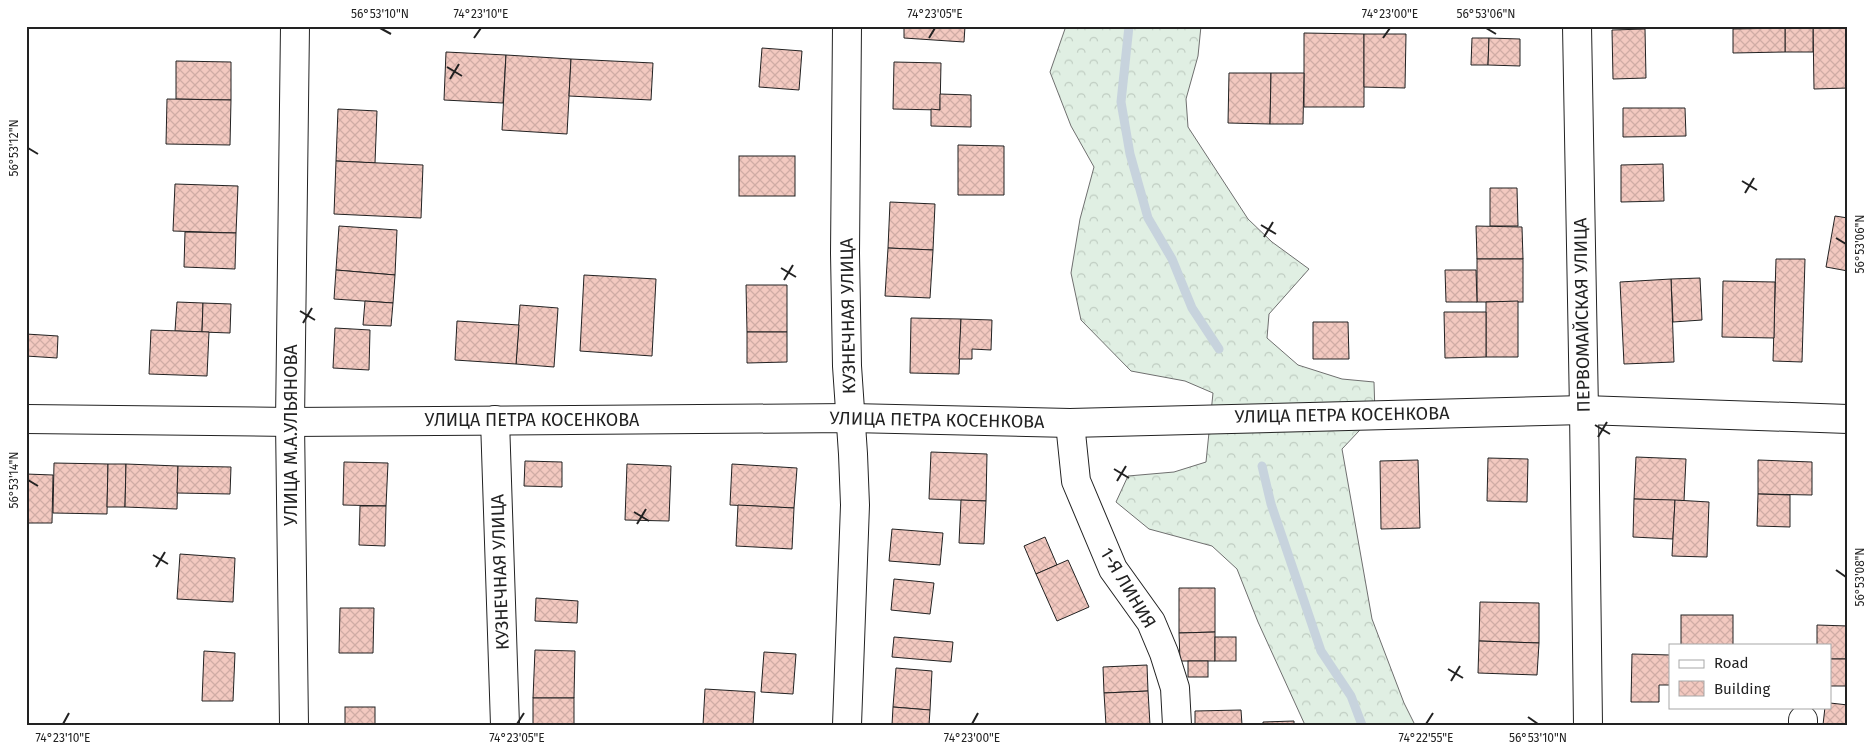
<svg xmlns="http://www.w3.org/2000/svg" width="1874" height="751" viewBox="0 0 1874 751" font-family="'Fira Sans',sans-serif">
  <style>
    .forest { fill: url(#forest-crowns); stroke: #6f6f6f }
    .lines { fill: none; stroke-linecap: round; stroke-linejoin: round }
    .stream { stroke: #c7d3dd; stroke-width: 9 }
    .building { fill: url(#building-cross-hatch); stroke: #222 }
    .minor-casing { stroke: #222; stroke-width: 30 }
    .minor { stroke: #fff; stroke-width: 28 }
    .ticks { fill: none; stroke: #222; stroke-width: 2 }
    .labels { text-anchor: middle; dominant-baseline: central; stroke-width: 4; stroke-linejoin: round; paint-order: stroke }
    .street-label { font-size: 18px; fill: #222; stroke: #fff }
    .neatline { fill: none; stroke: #222; stroke-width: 2 }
    .ticks-label { font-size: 12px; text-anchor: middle; fill: #222 }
  </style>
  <defs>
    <pattern id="forest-crowns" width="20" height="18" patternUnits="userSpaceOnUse" patternTransform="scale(1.25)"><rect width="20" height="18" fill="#e0efe3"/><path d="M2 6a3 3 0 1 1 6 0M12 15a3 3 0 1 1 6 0" fill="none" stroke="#c0cdc2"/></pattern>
    <pattern id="building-cross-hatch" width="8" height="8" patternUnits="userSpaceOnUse" patternTransform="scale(1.25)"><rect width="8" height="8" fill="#f3c9c0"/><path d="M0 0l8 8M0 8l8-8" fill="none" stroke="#d0aca5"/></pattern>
  </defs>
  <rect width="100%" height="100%" fill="#fff"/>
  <path class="forest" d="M 1066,26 L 1201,26 L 1198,56 L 1186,99 L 1188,127 L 1248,219 L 1272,242 L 1309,269 L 1269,314 L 1267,338 L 1298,365 L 1342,379 L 1374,382 L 1375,414 L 1342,449 L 1372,619 L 1404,703 L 1415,725 L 1305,725 L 1258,622 L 1237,569 L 1212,546 L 1149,529 L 1116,502 L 1128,476 L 1174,472 L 1206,462 L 1213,393 L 1185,381 L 1131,371 L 1081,320 L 1071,273 L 1080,219 L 1094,167 L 1071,126 L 1050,72 Z"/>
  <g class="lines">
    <g class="stream">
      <path d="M 1129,26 L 1121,102 L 1130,154 L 1148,218 L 1172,259 L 1192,308 L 1219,349"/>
      <path d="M 1262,466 L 1271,504 L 1321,651 L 1351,696 L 1362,725"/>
    </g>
  </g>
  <g class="building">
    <path d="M 904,26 L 965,26 L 964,42 L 904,38 Z"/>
    <path d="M 1813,26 L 1848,26 L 1848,88 L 1814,89 Z"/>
    <path d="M 1813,27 L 1813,52 L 1785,52 L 1785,28 Z"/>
    <path d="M 1785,28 L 1785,52 L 1733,53 L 1733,29 Z"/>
    <path d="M 1645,29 L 1646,78 L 1613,79 L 1612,30 Z"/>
    <path d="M 1304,33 L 1364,34 L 1364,107 L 1304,107 Z"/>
    <path d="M 1364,34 L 1406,34 L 1405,88 L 1364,87 Z"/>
    <path d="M 1472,38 L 1489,38 L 1488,65 L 1471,65 Z"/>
    <path d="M 1489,38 L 1520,39 L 1520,66 L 1488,65 Z"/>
    <path d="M 762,48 L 802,51 L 799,90 L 759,87 Z"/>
    <path d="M 446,52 L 506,55 L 503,103 L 444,100 Z"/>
    <path d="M 506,55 L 571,59 L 567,134 L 502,130 Z"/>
    <path d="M 571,59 L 653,63 L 651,100 L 569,96 Z"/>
    <path d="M 176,61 L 231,62 L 231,100 L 176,99 Z"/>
    <path d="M 894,62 L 941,63 L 940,110 L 893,109 Z"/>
    <path d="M 1229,73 L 1271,73 L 1270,124 L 1228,123 Z"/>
    <path d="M 1271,73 L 1304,73 L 1303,124 L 1270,124 Z"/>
    <path d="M 940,94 L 971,95 L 971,127 L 931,126 L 931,109 L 940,110 Z"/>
    <path d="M 167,99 L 231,100 L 230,145 L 166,144 Z"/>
    <path d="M 1623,108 L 1685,108 L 1686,136 L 1623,137 Z"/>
    <path d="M 338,109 L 377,111 L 375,163 L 336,161 Z"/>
    <path d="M 958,145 L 1004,146 L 1004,195 L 958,195 Z"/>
    <rect x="739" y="156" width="56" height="40"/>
    <path d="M 336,161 L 423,165 L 421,218 L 334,214 Z"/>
    <path d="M 1663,164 L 1664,201 L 1621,202 L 1621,165 Z"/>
    <path d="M 175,184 L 238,186 L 236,233 L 173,231 Z"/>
    <path d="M 1490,188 L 1517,188 L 1518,226 L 1490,226 Z"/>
    <path d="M 890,202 L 935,204 L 933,250 L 888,248 Z"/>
    <path d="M 1835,216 L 1848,218 L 1848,271 L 1826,267 Z"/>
    <path d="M 339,226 L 397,230 L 395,275 L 336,270 Z"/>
    <path d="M 1476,226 L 1522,227 L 1523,259 L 1477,259 Z"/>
    <path d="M 185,232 L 236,233 L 235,269 L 184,267 Z"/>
    <path d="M 888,248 L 933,250 L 930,298 L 885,296 Z"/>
    <rect x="1477" y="259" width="46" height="43"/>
    <path d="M 1776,259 L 1805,259 L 1802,362 L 1773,361 Z"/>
    <path d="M 336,270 L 395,275 L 393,303 L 334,299 Z"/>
    <path d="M 1445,270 L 1476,270 L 1477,302 L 1446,302 Z"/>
    <path d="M 584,275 L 656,279 L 652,356 L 580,351 Z"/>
    <path d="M 1700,278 L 1702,320 L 1673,322 L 1671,279 Z"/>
    <path d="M 1671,279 L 1674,362 L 1624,364 L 1620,282 Z"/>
    <path d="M 1723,281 L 1775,282 L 1774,338 L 1722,337 Z"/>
    <path d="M 746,285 L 787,285 L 787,332 L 747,332 Z"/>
    <path d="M 365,301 L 393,303 L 391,326 L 363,325 Z"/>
    <path d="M 1518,301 L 1518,357 L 1486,357 L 1486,302 Z"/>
    <path d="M 177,302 L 203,303 L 202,332 L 175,331 Z"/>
    <path d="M 203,303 L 231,304 L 230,333 L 202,332 Z"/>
    <path d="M 520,305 L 558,308 L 554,367 L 516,364 Z"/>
    <path d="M 1444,312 L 1486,312 L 1486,357 L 1445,358 Z"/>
    <path d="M 911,318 L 961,319 L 959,374 L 910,373 Z"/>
    <path d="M 961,319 L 992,320 L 991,350 L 972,349 L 972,359 L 959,359 Z"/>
    <path d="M 457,321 L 519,325 L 516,364 L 455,360 Z"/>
    <path d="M 1313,322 L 1348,322 L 1349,359 L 1313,359 Z"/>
    <path d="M 335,328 L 370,330 L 369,370 L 333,368 Z"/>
    <path d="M 151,330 L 209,332 L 207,376 L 149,374 Z"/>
    <path d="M 747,332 L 787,332 L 787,362 L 747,363 Z"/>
    <path d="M 26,334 L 58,336 L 57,358 L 26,356 Z"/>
    <path d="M 931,452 L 987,454 L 986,501 L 929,499 Z"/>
    <path d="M 1636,457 L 1686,459 L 1684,501 L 1634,499 Z"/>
    <path d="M 1488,458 L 1528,459 L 1527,502 L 1487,501 Z"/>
    <path d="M 1418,460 L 1420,528 L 1381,529 L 1380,461 Z"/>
    <path d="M 1758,460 L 1812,462 L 1812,495 L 1758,494 Z"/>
    <path d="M 525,461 L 562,462 L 562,487 L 524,486 Z"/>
    <path d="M 344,462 L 388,463 L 386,506 L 343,505 Z"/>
    <path d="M 54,463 L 108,464 L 107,514 L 53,513 Z"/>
    <path d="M 108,464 L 126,464 L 125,507 L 107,507 Z"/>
    <path d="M 126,464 L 178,466 L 177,509 L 125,507 Z"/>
    <path d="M 627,464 L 671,466 L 669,521 L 625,520 Z"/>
    <path d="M 732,464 L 797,468 L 794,508 L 730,505 Z"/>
    <path d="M 178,466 L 231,467 L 230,494 L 177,493 Z"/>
    <path d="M 26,474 L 53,475 L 52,523 L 26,523 Z"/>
    <path d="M 1758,494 L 1790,495 L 1790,527 L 1757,526 Z"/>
    <path d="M 1634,499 L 1675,500 L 1673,539 L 1633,537 Z"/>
    <path d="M 961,500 L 986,501 L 984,544 L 959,543 Z"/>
    <path d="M 1675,500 L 1709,502 L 1707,557 L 1672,556 Z"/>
    <path d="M 738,505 L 794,508 L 792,549 L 736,546 Z"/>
    <path d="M 360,506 L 386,506 L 385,546 L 359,545 Z"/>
    <path d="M 892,529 L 943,533 L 940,565 L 889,561 Z"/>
    <path d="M 1045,537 L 1057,565 L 1036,574 L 1024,546 Z"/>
    <path d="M 180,554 L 235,558 L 233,602 L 177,599 Z"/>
    <path d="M 1068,560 L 1089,607 L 1057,621 L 1036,574 Z"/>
    <path d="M 894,579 L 934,583 L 930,614 L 891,610 Z"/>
    <path d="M 1179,588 L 1215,588 L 1215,632 L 1179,633 Z"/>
    <path d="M 536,598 L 578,601 L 577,623 L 535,621 Z"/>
    <path d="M 1480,602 L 1539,603 L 1539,643 L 1479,641 Z"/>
    <path d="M 340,608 L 374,608 L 373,653 L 339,653 Z"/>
    <rect x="1681" y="615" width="52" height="30"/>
    <path d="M 1817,625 L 1848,626 L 1848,659 L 1830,659 L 1830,645 L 1817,645 Z"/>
    <path d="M 1215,632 L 1215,661 L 1180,661 L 1179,633 Z"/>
    <path d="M 894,637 L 953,642 L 951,662 L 892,657 Z"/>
    <rect x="1215" y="637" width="21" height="24"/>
    <path d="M 1479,641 L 1539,643 L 1537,675 L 1478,673 Z"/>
    <path d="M 535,650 L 575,651 L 574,698 L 533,698 Z"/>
    <path d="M 204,651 L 235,653 L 233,701 L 202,701 Z"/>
    <path d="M 764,652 L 796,654 L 793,694 L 761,692 Z"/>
    <path d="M 1632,654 L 1670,655 L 1670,685 L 1659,685 L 1659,702 L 1631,702 Z"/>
    <rect x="1830" y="659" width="18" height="27"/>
    <rect x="1188" y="661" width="20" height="16"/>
    <path d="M 1147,665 L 1148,691 L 1104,693 L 1103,667 Z"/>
    <path d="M 896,668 L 932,671 L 930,710 L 893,707 Z"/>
    <path d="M 705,689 L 755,692 L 753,725 L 703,725 Z"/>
    <path d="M 1148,691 L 1150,725 L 1106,725 L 1104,693 Z"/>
    <rect x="533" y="698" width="41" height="27"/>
    <path d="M 1830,703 L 1848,705 L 1848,725 L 1823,725 L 1825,707 L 1830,707 Z"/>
    <rect x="345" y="707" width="30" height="18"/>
    <path d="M 893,707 L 930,710 L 929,725 L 892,725 Z"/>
    <path d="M 1241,710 L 1242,725 L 1195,725 L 1195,711 Z"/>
    <path d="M 1294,721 L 1294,725 L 1263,725 L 1263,722 Z"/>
  </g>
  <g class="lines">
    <defs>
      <g id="minor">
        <path d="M 847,26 L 845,253 L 847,366 L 853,454 L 855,505 L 847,725"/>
        <path d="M 1577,26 L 1584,410 L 1588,725"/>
        <path d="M 26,419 L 290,422 L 851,418 L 1070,423 L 1584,410 L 1848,419"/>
        <path d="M 495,420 L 505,725"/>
        <path d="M 1070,423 L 1076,481 L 1113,569 L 1151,622 L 1164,653 L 1175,688 L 1177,725"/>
        <path d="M 294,725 L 290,422 L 295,26"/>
        <path d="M 1803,725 L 1803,720"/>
      </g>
    </defs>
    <use href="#minor" class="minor-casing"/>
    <use href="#minor" class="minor"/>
  </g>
  <path class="ticks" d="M 380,28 L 391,34M 1486,28 L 1496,34M 474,38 L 481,28M 929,38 L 935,28M 1383,38 L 1390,28M 447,67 L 462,76M 450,79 L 459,64M 28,148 L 38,154M 1742,181 L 1757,190M 1745,193 L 1754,178M 1261,225 L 1276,234M 1264,237 L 1273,222M 1836,238 L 1846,244M 781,268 L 796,277M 784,280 L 793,265M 300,311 L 315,320M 303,323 L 312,308M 1595,425 L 1610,434M 1598,437 L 1607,422M 1114,469 L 1129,478M 28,480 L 38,486M 1117,481 L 1126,466M 634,512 L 649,521M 637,524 L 646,509M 153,555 L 168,564M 156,567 L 165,552M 1836,570 L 1846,577M 1448,669 L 1463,678M 1451,681 L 1460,666M 1528,717 L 1538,724M 63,724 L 69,713M 517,724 L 524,713M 972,724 L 978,713M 1426,724 L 1433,713"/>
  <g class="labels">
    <g class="street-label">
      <text transform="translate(1582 315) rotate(-91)">ПЕРВОМАЙСКАЯ УЛИЦА</text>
      <text transform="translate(848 316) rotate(-91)">КУЗНЕЧНАЯ УЛИЦА</text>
      <text transform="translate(1342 415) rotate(-1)">УЛИЦА ПЕТРА КОСЕНКОВА</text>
      <text x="532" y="420">УЛИЦА ПЕТРА КОСЕНКОВА</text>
      <text transform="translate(937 420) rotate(1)">УЛИЦА ПЕТРА КОСЕНКОВА</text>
      <text transform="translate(291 435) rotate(-90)">УЛИЦА М.А.УЛЬЯНОВА</text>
      <text transform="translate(500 572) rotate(-92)">КУЗНЕЧНАЯ УЛИЦА</text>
      <text transform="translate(1128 588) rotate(59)">1-Я ЛИНИЯ</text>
    </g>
  </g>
  <rect width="1874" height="751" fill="none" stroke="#ffffff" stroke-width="55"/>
  <rect x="1669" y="644" width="162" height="65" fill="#ffffff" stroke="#a7a7a7"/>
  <rect x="1679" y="660" width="25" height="8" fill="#ffffff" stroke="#a7a7a7"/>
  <text x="1714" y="668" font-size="15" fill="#222222">Road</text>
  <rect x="1679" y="681" width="25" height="15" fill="url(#building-cross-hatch)" stroke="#a7a7a7"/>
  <text x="1714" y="694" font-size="15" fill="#222222">Building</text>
  <rect x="28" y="28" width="1818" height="696" class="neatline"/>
  <g class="ticks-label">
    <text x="380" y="18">56°53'10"N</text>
    <text x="481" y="18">74°23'10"E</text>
    <text x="935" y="18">74°23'05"E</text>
    <text x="1390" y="18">74°23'00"E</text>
    <text x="1486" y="18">56°53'06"N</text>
    <text transform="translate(14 148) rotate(-90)" y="4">56°53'12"N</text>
    <text transform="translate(1860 244) rotate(-90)" y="4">56°53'06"N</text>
    <text transform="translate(14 480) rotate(-90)" y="4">56°53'14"N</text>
    <text transform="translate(1860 577) rotate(-90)" y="4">56°53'08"N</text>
    <text x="63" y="742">74°23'10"E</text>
    <text x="517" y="742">74°23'05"E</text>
    <text x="972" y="742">74°23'00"E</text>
    <text x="1426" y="742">74°22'55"E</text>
    <text x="1538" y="742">56°53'10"N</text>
  </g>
</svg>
